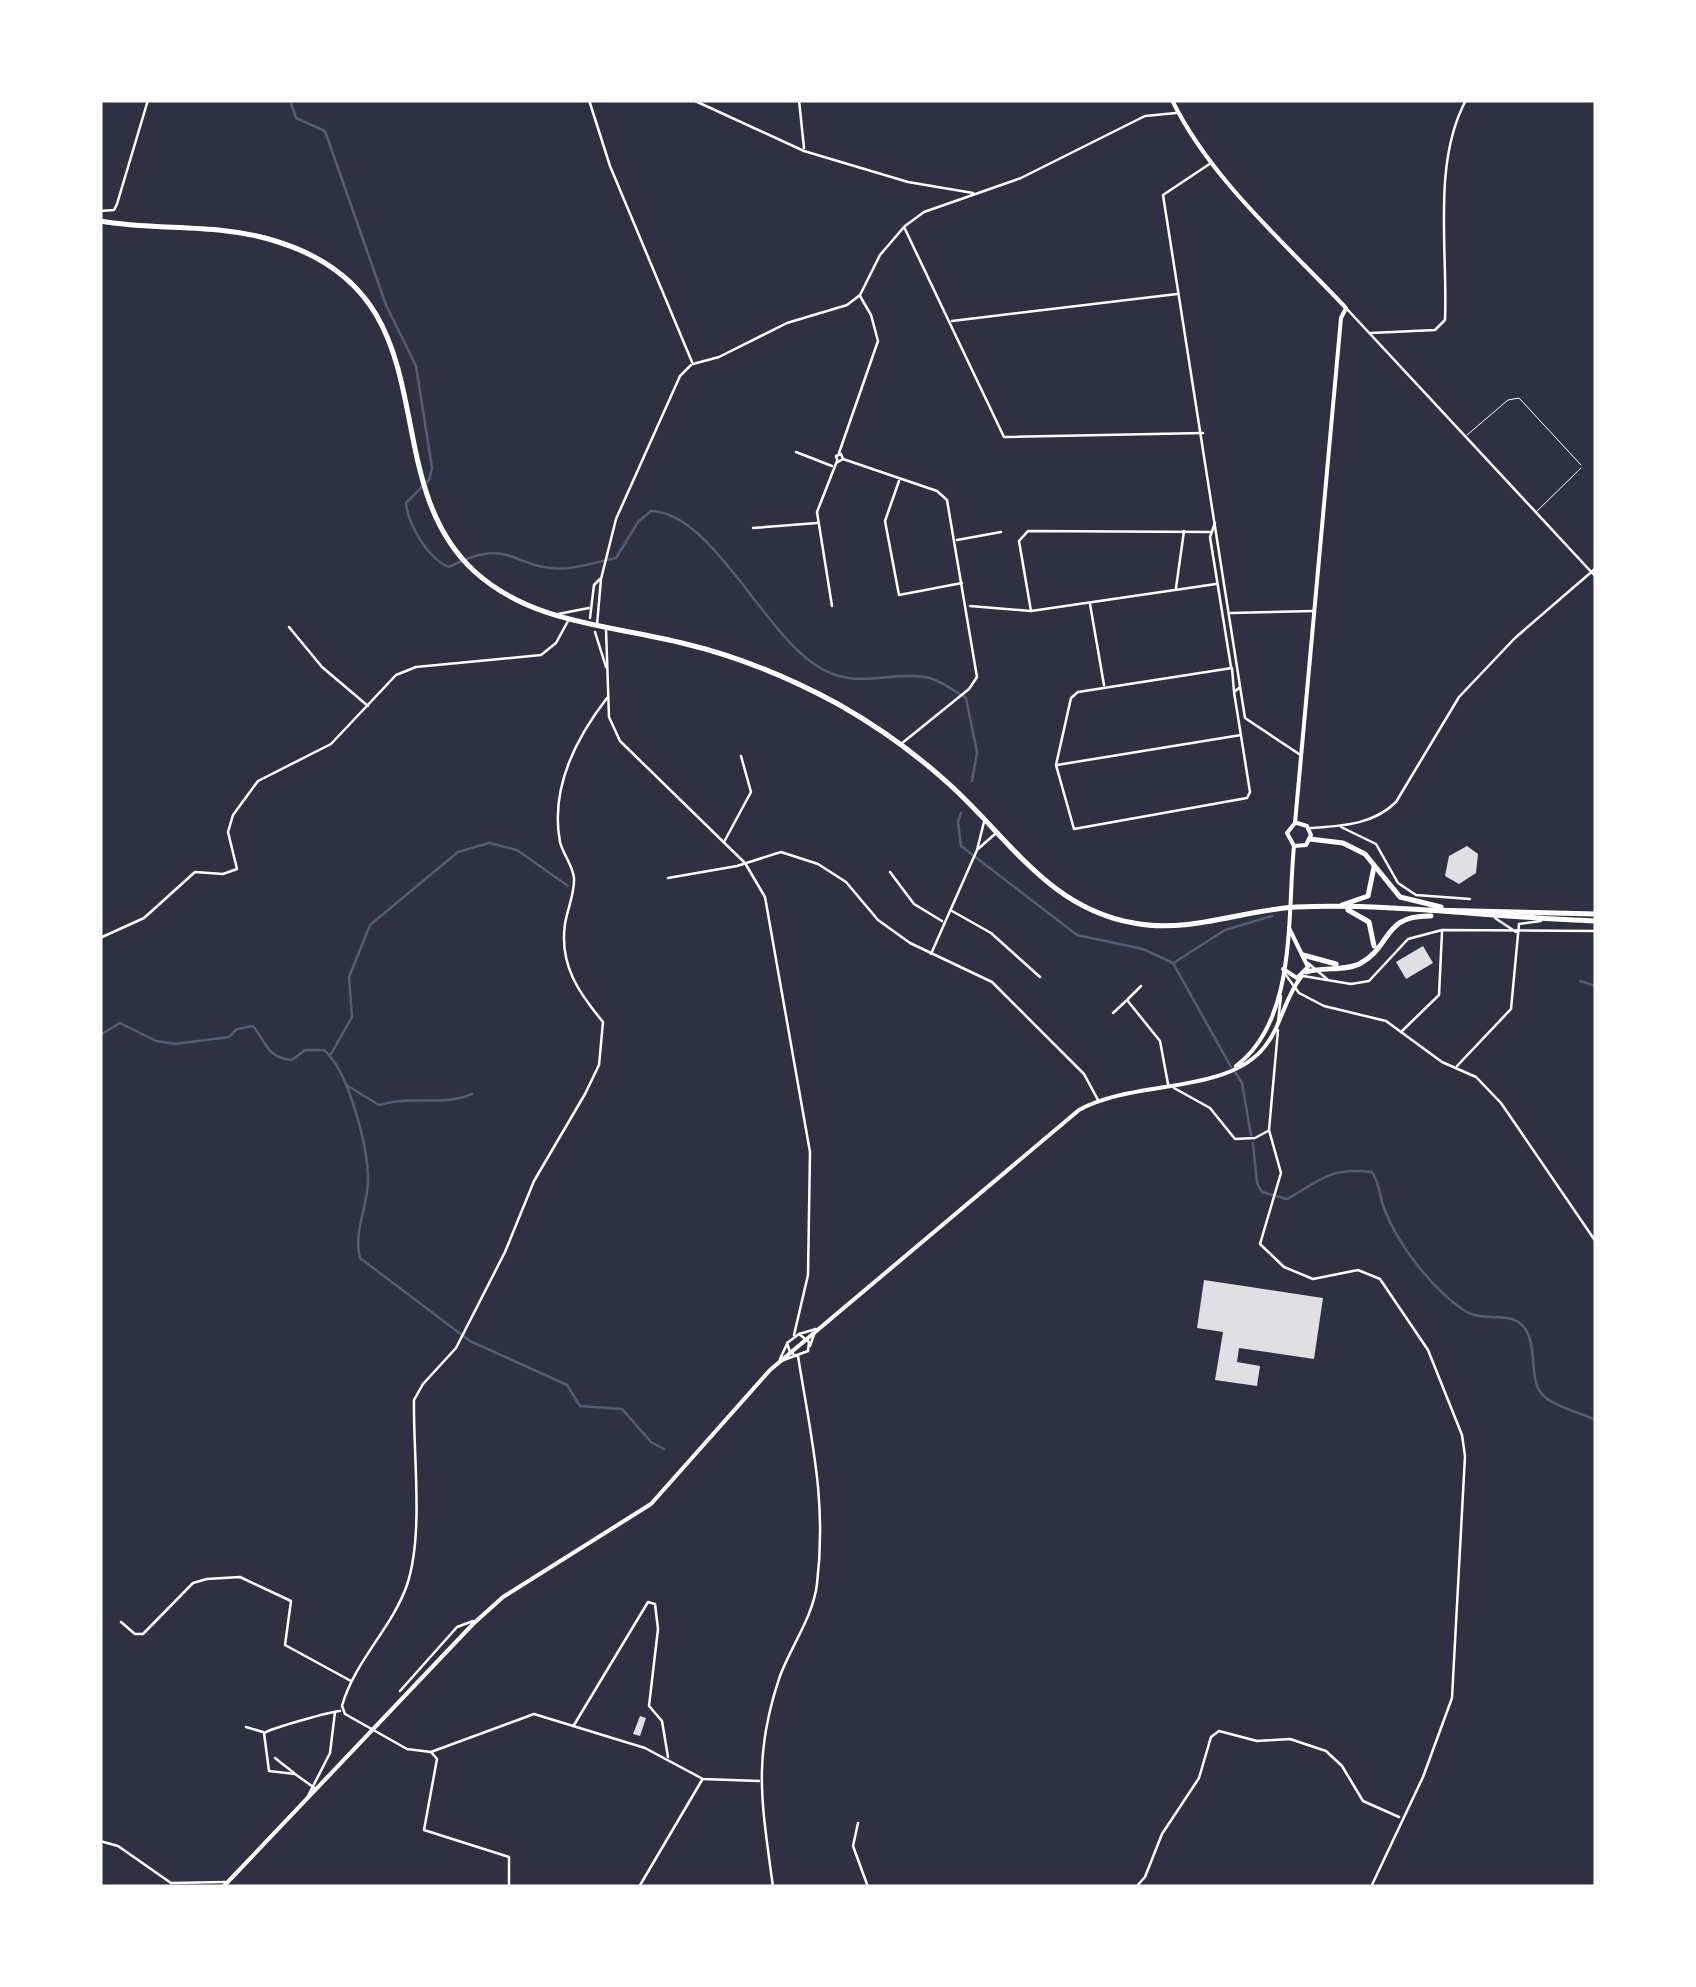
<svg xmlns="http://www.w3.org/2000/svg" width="1696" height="1987" viewBox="0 0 1696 1987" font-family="'Noto Sans',sans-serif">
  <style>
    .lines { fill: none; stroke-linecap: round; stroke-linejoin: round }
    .stream { stroke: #4f5d75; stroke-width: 2.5 }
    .building { fill: #e0e0e3 }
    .service { stroke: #fff; stroke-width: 1 }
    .minor { stroke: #fff; stroke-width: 2.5 }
    .tertiary { stroke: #fff; stroke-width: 2.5 }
    .secondary { stroke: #fff; stroke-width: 4 }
    .trunk { stroke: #fff; stroke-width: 5 }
  </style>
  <rect width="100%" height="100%" fill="#2d3142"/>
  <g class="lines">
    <g class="stream">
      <path d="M 290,100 L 296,118 L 325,131 L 386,305 L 416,366 L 432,468 L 429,480 L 406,503 C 408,524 428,559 449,567 C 514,533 512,573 569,568 C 585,566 601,561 616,558 L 638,522 L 651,511 C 710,512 762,629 814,664 C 854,692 885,671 925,677 C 939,679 954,691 966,698 L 977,752 L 972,781"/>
      <path d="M 961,813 L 958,822 L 961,846 L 1077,935 L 1143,949 L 1173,963 L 1231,1067"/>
      <path d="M 1175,962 L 1225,930 L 1272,916"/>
      <path d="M 1580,981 L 1596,986"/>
      <path d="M 100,1035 L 120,1023 L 156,1041 L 175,1044 L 229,1037 L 237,1029 L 253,1026 C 267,1043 267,1058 292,1060 L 305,1050 L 324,1050 C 349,1071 368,1148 368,1180 C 368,1206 353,1233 360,1258 L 470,1341 L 567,1385 L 580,1406 L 622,1409 L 651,1442 L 664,1449"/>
      <path d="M 331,1054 L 352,1017 L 349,977 L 370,925 L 458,852 L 489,843 L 517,850 L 568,886"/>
      <path d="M 1235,1072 L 1242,1083 L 1251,1135"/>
      <path d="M 348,1086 L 379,1105 C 411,1095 442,1107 472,1094"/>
      <path d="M 1253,1143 L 1257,1183 L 1262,1192 L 1287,1199 C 1322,1180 1328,1167 1372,1172 C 1380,1184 1379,1195 1384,1208 C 1397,1244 1433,1290 1465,1311 C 1482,1322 1510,1311 1523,1326 C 1540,1345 1526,1384 1546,1398 C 1559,1408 1581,1413 1596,1420"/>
    </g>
  </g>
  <g class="building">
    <path d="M 1467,846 L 1478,854 L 1476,873 L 1459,884 L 1445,876 L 1449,856 Z"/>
    <path d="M 1423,946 L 1433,963 L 1406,979 L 1396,962 Z"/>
    <path d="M 1204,1280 L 1323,1298 L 1314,1359 L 1239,1348 L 1237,1362 L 1260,1366 L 1257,1386 L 1215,1380 L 1223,1332 L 1197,1328 Z"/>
    <path d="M 640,1716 L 646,1718 L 640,1736 L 633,1734 Z"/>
  </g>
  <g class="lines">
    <g class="service">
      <path d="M 1467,435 L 1508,400 L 1519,398 L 1581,465"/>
      <path d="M 1536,512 L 1581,468"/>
    </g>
    <g class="minor">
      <path d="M 589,100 L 610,166 L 692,362"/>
      <path d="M 693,100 L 804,151 L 908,182 L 973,193"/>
      <path d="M 799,100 L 804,148"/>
      <path d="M 1211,163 L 1163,195 L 1245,718 L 1299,754"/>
      <path d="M 100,211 L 114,210 L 117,204 L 148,100"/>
      <path d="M 905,226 L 924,212 L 1021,178 L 1145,116 L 1176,113"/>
      <path d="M 952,321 L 1177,294"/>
      <path d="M 1371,333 L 1435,330 L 1445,320 C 1448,250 1432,163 1466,100"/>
      <path d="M 693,364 L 719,357 L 787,323 L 847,305 L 860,295 L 880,255 L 904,227 L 1004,437 L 1203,433"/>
      <path d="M 796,452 L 832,466"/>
      <path d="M 839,453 L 878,341 L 871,315 L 860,296"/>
      <path d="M 841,454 L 843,459 L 838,462 L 836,456 Z"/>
      <path d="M 843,459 L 937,491 L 947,500 L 977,677 L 969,689 L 901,744"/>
      <path d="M 899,481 L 885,521 L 899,595 L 962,583"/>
      <path d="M 1215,523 L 1210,537 L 1231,667"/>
      <path d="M 753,528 L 817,523"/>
      <path d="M 957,540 L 1001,532"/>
      <path d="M 1176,588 L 1184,531"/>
      <path d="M 1090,604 L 1104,685"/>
      <path d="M 832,606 L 817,512 L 837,461"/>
      <path d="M 970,606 L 1031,611 L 1216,584"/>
      <path d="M 1031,611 L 1019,541 L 1028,531 L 1211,532"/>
      <path d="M 1231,613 L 1313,611"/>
      <path d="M 558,614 L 589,608"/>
      <path d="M 590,618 L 594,585 L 600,579"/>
      <path d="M 597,625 L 601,579 L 616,519 L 680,376 L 691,365"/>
      <path d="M 289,627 L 322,667 L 368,706"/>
      <path d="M 606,629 L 609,717 L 620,741 L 745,863 L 765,897 L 810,1152 L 808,1275 L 794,1335"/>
      <path d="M 595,632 L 606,667"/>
      <path d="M 1234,692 L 1232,668 L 1078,692 L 1071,698 L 1056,765 L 1074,829 L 1247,798 L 1250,792 L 1234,692 L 1239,688"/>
      <path d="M 1057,765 L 1241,735"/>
      <path d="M 1341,827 L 1376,844 L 1398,883 L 1416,895 L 1470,899"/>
      <path d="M 1311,828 C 1341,826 1373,825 1396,802 L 1459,697 L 1515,638 L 1596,568"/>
      <path d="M 724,842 L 751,792 L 741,756"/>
      <path d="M 978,849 L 995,834"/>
      <path d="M 890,872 L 914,904 L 942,921"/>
      <path d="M 668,878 L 737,866 L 781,852 L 818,864 L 846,882 L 878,920 L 910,943 L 992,982 L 1084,1074 L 1098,1100"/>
      <path d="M 952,911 L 991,933 L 1040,977"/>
      <path d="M 1495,918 L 1516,932"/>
      <path d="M 100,938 L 144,918 L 195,872 L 223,874 L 237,869 L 228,832 L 233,815 L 258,781 L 331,744 L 396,675 L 416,667 L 541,655 L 556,643 L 568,621"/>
      <path d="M 931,954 L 977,850 L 984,822"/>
      <path d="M 1308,963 L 1327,979"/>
      <path d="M 1285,974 L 1299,993 L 1324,1006 L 1386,1021 L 1442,1062 L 1476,1077 L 1501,1103 L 1596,1242"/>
      <path d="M 1303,976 L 1351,984 L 1369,981 L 1408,939 L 1442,930 L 1596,931"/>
      <path d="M 1141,986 L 1127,1000 L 1160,1041 L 1168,1084"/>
      <path d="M 1113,1013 L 1126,1001"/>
      <path d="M 1278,1022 L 1281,996"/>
      <path d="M 1278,1030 L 1269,1130 L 1281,1173 L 1260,1244 L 1284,1267 L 1313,1279 L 1358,1270 L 1380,1279 L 1428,1350 L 1462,1435 L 1465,1456 L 1452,1698 L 1423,1777 L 1371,1887"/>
      <path d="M 1401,1032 L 1439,995 L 1442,932"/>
      <path d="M 1457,1066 L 1511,1009 L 1519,924 L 1541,921"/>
      <path d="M 1174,1088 L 1210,1108 L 1235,1139 L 1255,1138 L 1268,1131"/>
      <path d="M 121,1622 L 135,1634 L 143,1634 L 193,1583 L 207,1579 L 240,1577 L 291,1601 L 285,1645 L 351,1681"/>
      <path d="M 400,1691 L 457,1627 L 473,1621"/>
      <path d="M 574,1725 L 648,1602 L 655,1604 L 658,1629 L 649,1706 L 662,1721 L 668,1757"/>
      <path d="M 246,1727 L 263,1732"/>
      <path d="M 431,1752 L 407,1749 L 345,1714 L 342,1706 C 354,1662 392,1628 407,1585 C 424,1534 413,1455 414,1400 L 423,1384 L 456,1348 L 505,1252 L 534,1181 L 585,1094 L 599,1065 L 603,1022 C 579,993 559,965 565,924 C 567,910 575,893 574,878 C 573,866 563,854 560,842 C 550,789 576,738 607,698"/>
      <path d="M 275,1758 L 294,1773"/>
      <path d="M 316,1789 L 295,1774 L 269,1771 L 264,1733 C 272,1728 329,1712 340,1711"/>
      <path d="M 307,1798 L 330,1753 L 335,1712"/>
      <path d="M 858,1823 L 853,1846 L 868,1887"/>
      <path d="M 100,1841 L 118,1846 L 171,1883 L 225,1882"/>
      <path d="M 509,1887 L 509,1857 L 424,1830 L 437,1759 L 431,1752 L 534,1714 L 645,1748 L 703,1779 L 759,1781"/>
      <path d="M 639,1887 L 702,1780"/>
      <path d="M 1136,1887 L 1145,1877 L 1162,1834 L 1199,1778 L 1211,1737 L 1219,1731 L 1257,1741 L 1290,1739 L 1326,1751 L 1342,1766 L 1363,1801 L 1399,1817"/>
      <path d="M 1570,1887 L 1596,1886"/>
    </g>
    <g class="tertiary">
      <path d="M 1346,308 L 1596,577"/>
      <path d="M 799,1334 L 816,1329 L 810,1346"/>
      <path d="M 780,1359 L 787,1344"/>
      <path d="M 781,1361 L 808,1351 L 809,1342 L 799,1334 L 787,1343 L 790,1352 L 796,1356"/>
      <path d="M 773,1887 C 762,1804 752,1758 780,1676 C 791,1646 813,1617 817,1584 C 827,1500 811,1438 798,1356"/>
    </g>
    <g class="secondary">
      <path d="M 1172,100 C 1211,180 1286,244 1346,308 L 1341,318 L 1295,823 L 1287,833 L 1294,846 C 1287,917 1297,1020 1236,1066"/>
      <path d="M 1294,846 L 1306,845 L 1311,835 L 1307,826 L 1297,823"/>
      <path d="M 1283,969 L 1297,978 L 1308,967 L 1289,928"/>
      <path d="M 223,1887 L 473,1624 L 503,1597 L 651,1504 L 770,1370 L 1079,1110 C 1133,1080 1221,1094 1261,1051 C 1281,1030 1283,1000 1301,977"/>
    </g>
    <g class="trunk">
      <path d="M 100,221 C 156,231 217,223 272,240 C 457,294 369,473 474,571 C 533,625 613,625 686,644 C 740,657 790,678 838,704 C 877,726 916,754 949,784 C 1009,838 1048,908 1134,923 C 1189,934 1242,910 1296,907 C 1395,903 1497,918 1596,921"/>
      <path d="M 1310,839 L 1343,843 L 1365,854 L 1400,897 L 1441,907"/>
      <path d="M 1342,905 L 1368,896 L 1374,867"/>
      <path d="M 1348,910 L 1369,922 L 1374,946"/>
      <path d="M 1429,910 L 1596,914"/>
      <path d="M 1303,955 L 1336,964"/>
      <path d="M 1306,972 C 1322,967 1348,971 1361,963 C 1393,945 1382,915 1431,916"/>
    </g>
  </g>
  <rect width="1696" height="1987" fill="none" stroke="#ffffff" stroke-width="205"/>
</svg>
